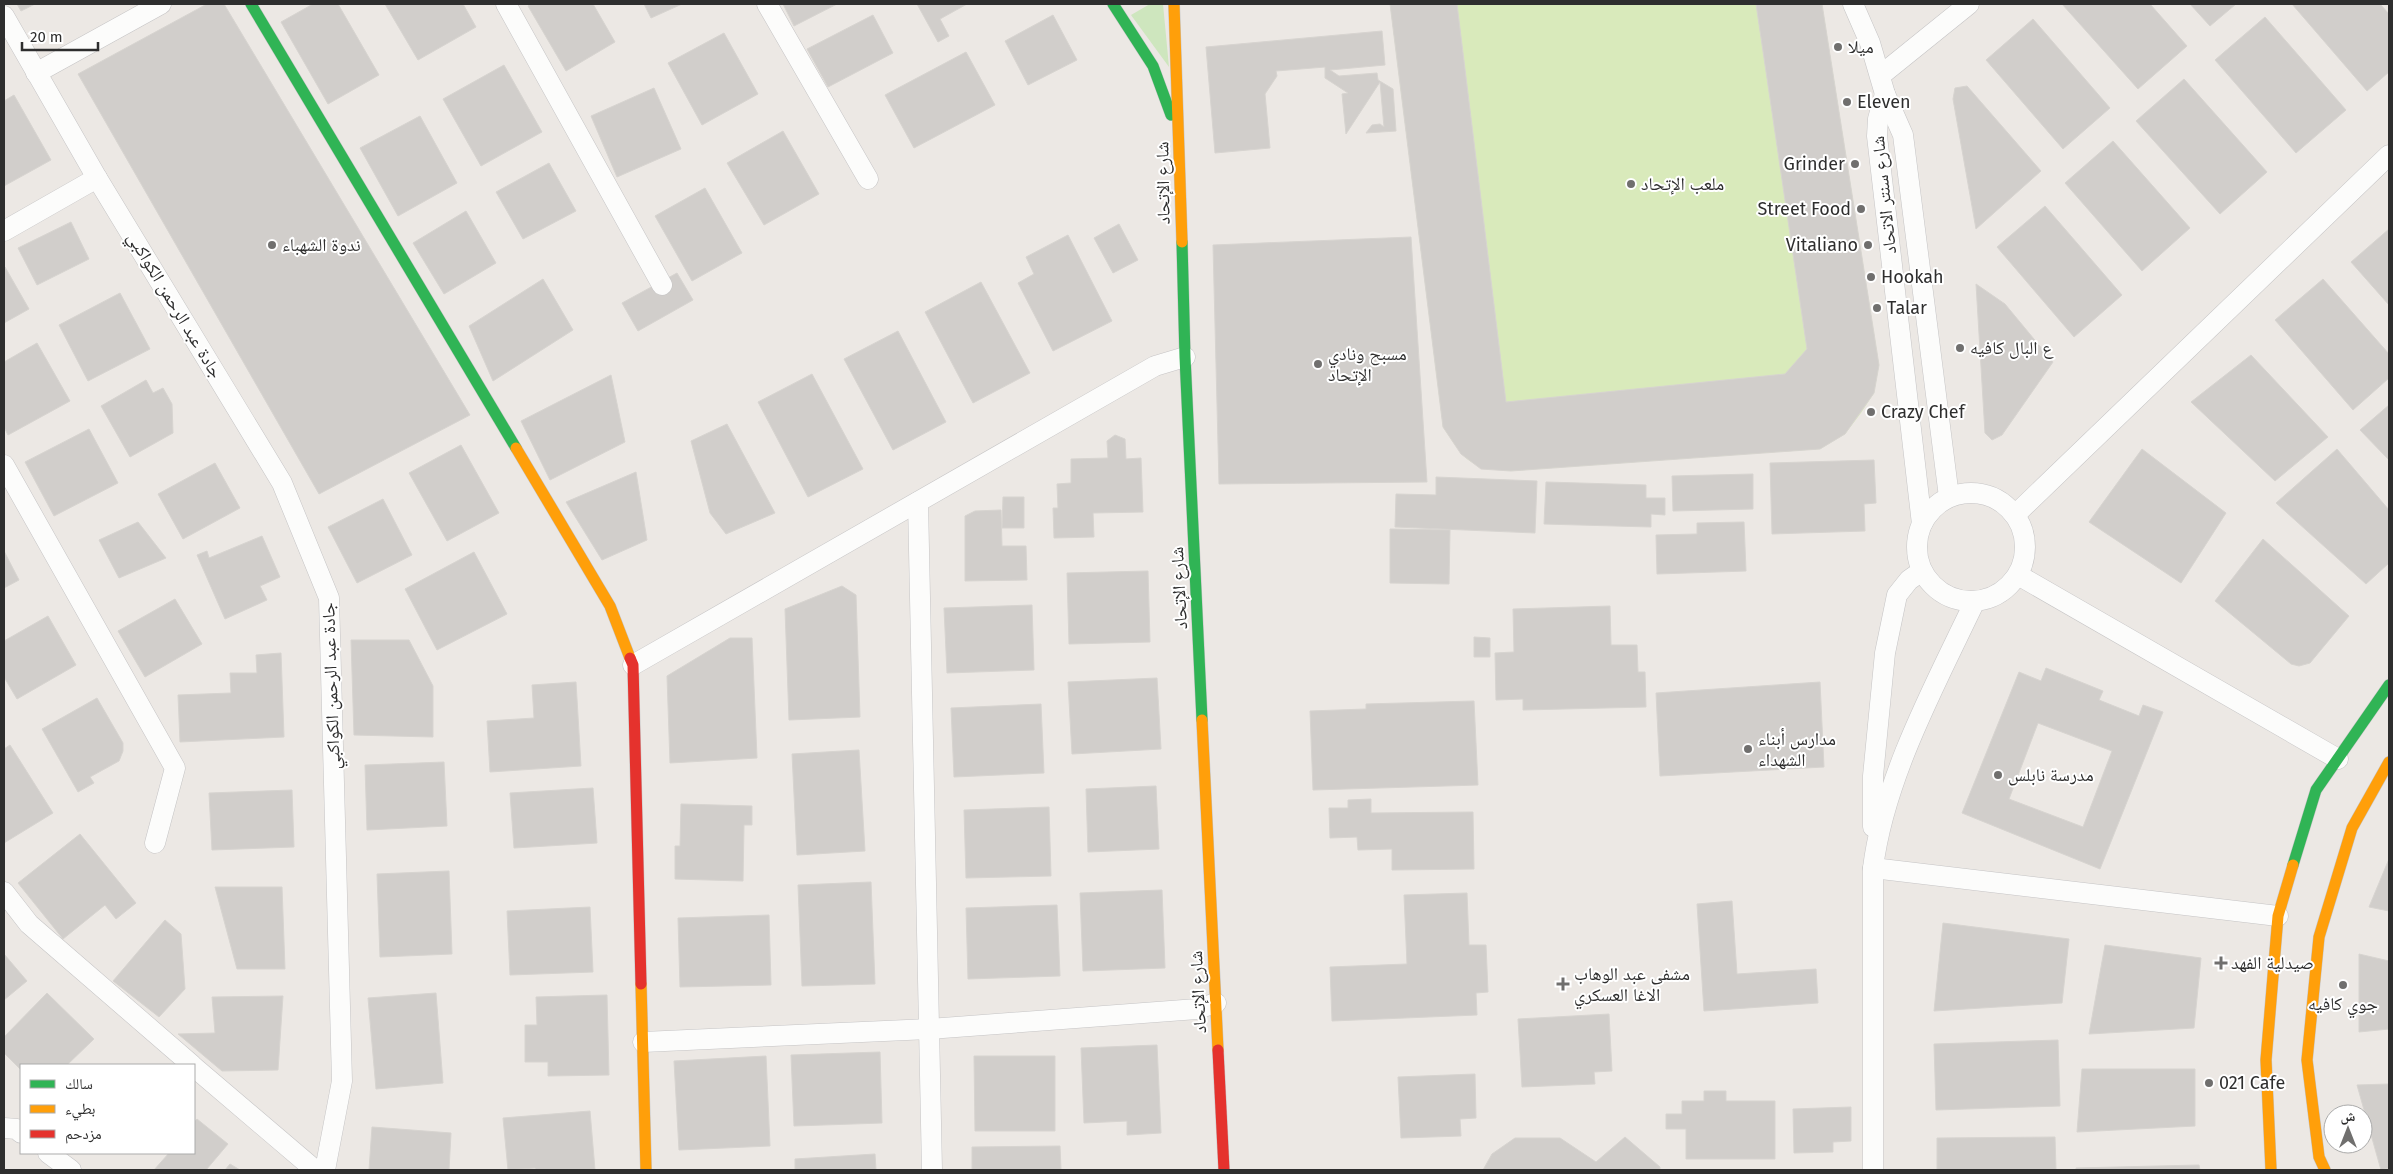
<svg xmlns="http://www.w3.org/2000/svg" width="2393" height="1174" viewBox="0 0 2393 1174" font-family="'Fira Sans','Noto Naskh Arabic',sans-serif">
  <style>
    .green { fill: #cee6be }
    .pitch { fill: #d9eabb }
    .building { fill: #d1cecb; stroke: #d7d4d0; fill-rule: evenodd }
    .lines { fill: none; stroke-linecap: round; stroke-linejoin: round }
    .street-casing { stroke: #c5c4c5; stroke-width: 21 }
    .fast-casing { stroke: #c5c4c5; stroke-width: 12 }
    .slow-casing { stroke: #c5c4c5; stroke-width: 12 }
    .jam-casing { stroke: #c5c4c5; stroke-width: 12 }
    .street { stroke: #fcfcfb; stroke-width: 20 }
    .fast { stroke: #30b455; stroke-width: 11 }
    .slow { stroke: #ff9f0a; stroke-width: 11 }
    .jam { stroke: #e5322d; stroke-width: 11 }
    .poi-dot { fill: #706f6e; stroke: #fff; stroke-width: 2 }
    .labels { text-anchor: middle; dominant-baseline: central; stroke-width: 4; stroke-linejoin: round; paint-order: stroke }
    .poi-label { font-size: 18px; fill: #2e2e2e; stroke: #fff; text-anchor: start }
    .street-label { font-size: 18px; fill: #2e2e2e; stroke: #fff }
  </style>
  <rect width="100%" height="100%" fill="#ece8e4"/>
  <path class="green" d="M 1150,4 L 1163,4 L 1169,67 L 1131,15 Z"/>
  <path class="pitch" d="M 1390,4 L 1822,4 L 1879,365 L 1874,393 L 1861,413 L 1845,434 L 1820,449 L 1511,471 C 1468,467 1466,462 1443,427 Z"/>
  <g class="building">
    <path d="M 17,4 L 35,4 L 21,11 Z"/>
    <path d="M 207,4 L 224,4 L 470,415 L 319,494 L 78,74 Z"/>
    <path d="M 313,4 L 338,4 L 379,75 L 328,104 L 281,22 Z"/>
    <path d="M 385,4 L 463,4 L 476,27 L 418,60 Z"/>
    <path d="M 531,4 L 593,4 L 615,42 L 566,71 L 528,6 Z"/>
    <path d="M 644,4 L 682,4 L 651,18 Z"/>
    <path d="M 783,4 L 837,4 L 794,26 Z"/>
    <path d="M 917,4 L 967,4 L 940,19 L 949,36 L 938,42 Z"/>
    <path d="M 1390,4 L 1457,4 L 1506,402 L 1785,374 L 1807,349 L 1756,4 L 1822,4 L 1879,365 L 1874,393 L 1845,434 L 1820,449 L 1511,471 L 1481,469 L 1461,454 L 1443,427 Z"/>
    <path d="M 2062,4 L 2150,4 L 2187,46 L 2138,89 Z"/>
    <path d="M 2190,4 L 2236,4 L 2210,26 Z"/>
    <path d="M 2292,4 L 2380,4 L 2389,14 L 2389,72 L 2367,91 Z"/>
    <path d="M 873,15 L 893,53 L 828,87 L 807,49 Z"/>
    <path d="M 1053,15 L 1077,60 L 1028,85 L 1005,41 Z"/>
    <path d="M 2265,17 L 2346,110 L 2296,153 L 2215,60 Z"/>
    <path d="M 2033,19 L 2110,108 L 2063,149 L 1986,60 Z"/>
    <path d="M 1382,31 L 1385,65 L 1330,70 L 1339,76 L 1377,73 L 1378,80 L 1393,89 L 1396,131 L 1366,133 L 1372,125 L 1380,124 L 1384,127 L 1380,82 L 1346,134 L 1342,94 L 1348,93 L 1325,78 L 1325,67 L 1276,71 L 1277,76 L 1265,94 L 1270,148 L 1215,153 L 1206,47 Z"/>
    <path d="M 724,33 L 758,94 L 702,125 L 668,63 Z"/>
    <path d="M 966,52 L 995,105 L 914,148 L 885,95 Z"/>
    <path d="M 504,65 L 542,132 L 481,166 L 443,99 Z"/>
    <path d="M 2184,79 L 2267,172 L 2220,214 L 2136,121 Z"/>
    <path d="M 1967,86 L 2041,171 L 1976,229 L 1953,99 L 1955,88 Z"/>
    <path d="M 654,88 L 681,149 L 617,177 L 591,116 Z"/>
    <path d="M 14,95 L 51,160 L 4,186 L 4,101 Z"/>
    <path d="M 420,116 L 457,183 L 398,216 L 360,148 Z"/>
    <path d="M 783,131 L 819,194 L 764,225 L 727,163 Z"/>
    <path d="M 2113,141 L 2190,228 L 2142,271 L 2065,183 Z"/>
    <path d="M 549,163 L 576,211 L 523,239 L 496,192 Z"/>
    <path d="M 705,188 L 742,253 L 692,281 L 655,216 Z"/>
    <path d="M 2045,206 L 2122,295 L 2074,337 L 1997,247 Z"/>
    <path d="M 466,211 L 496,263 L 444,294 L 413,243 Z"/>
    <path d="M 71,222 L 89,259 L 37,285 L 18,248 Z"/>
    <path d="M 1119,224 L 1138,260 L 1113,273 L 1094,238 Z"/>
    <path d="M 2389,229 L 2389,305 L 2351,262 Z"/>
    <path d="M 1068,235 L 1112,321 L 1053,351 L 1018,283 L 1034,274 L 1026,257 Z"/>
    <path d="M 1411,237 L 1427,482 L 1219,484 L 1213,245 Z"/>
    <path d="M 4,267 L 5,267 L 29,309 L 4,323 Z"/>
    <path d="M 677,273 L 693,300 L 638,331 L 622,303 Z"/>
    <path d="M 543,279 L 573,330 L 493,381 L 469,326 Z"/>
    <path d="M 2323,279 L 2389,354 L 2389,378 L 2353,410 L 2275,320 Z"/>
    <path d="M 981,282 L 1030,373 L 973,403 L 925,312 Z"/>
    <path d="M 1976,284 L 2005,304 L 2053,362 L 2002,435 L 1992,440 L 1985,433 Z"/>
    <path d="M 120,293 L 150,349 L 88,381 L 59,325 Z"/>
    <path d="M 898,331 L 946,422 L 893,450 L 844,359 Z"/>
    <path d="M 37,343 L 70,401 L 8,435 L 4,427 L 4,362 Z"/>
    <path d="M 2251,355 L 2328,437 L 2275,481 L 2191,402 Z"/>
    <path d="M 812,374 L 863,469 L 808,497 L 758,402 Z"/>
    <path d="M 611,375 L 625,442 L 550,480 L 521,421 Z"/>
    <path d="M 146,380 L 153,393 L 163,388 L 172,404 L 173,433 L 130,457 L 101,406 Z"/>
    <path d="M 2389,405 L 2389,460 L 2360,430 Z"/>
    <path d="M 727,424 L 775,513 L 726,534 L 710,513 L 691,441 Z"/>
    <path d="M 89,429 L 118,483 L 54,516 L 25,462 Z"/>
    <path d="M 1115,435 L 1125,439 L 1126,459 L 1141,458 L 1143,512 L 1093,513 L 1094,537 L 1054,538 L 1053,508 L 1058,508 L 1057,484 L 1071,483 L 1071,459 L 1108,458 L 1107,441 Z"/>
    <path d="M 461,445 L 499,513 L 447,541 L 409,473 Z"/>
    <path d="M 2142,449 L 2226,513 L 2181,583 L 2089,522 Z"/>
    <path d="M 2337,449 L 2389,510 L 2389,563 L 2366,584 L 2276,503 Z"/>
    <path d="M 1874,460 L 1876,503 L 1864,504 L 1865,531 L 1772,534 L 1770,463 Z"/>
    <path d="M 215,463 L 240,508 L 183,539 L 158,494 Z"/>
    <path d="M 636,472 L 647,540 L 602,560 L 566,502 Z"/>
    <path d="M 1753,474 L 1753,509 L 1673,511 L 1672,476 Z"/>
    <path d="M 1436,477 L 1537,481 L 1535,533 L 1395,527 L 1396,494 L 1436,495 Z"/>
    <path d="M 1546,482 L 1646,485 L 1646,498 L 1665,498 L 1665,515 L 1651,514 L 1651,527 L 1544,524 Z"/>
    <path d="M 1003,497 L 1024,497 L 1024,528 L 1002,528 Z"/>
    <path d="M 383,499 L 412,555 L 357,583 L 328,527 Z"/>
    <path d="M 1001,510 L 1002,546 L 1026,546 L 1027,580 L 965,581 L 965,516 L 975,511 Z"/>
    <path d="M 138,522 L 166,558 L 119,578 L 99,540 Z"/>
    <path d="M 1744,522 L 1746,571 L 1657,574 L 1656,535 L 1697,534 L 1697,523 Z"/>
    <path d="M 1390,529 L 1450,530 L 1449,584 L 1390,583 Z"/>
    <path d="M 262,536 L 280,577 L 260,586 L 267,600 L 225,619 L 197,555 L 207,551 L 209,558 Z"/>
    <path d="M 2263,539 L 2349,616 L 2310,663 L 2299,666 L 2291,664 L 2215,601 Z"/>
    <path d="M 4,551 L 19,580 L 4,588 Z"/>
    <path d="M 474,552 L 507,614 L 437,650 L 405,589 Z"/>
    <path d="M 1148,571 L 1150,642 L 1069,644 L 1067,573 Z"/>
    <path d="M 842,586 L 856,595 L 860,717 L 789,720 L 785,609 Z"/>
    <path d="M 175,599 L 202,644 L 145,677 L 118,631 Z"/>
    <path d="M 1032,605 L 1034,670 L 947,673 L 944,608 Z"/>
    <path d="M 1610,606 L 1611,645 L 1637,645 L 1638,672 L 1645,672 L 1646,707 L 1523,710 L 1523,699 L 1496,700 L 1495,653 L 1514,652 L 1513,609 Z"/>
    <path d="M 48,616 L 76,665 L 17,699 L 4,677 L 4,641 Z"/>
    <path d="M 1474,637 L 1490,638 L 1490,657 L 1474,657 Z"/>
    <path d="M 730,638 L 752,638 L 757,758 L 670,763 L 667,676 Z"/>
    <path d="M 351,640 L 409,640 L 433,686 L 433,737 L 354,735 Z"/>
    <path d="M 281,653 L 284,737 L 180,742 L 178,695 L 231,693 L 230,673 L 257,673 L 256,655 Z"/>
    <path d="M 2046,668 L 2103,691 L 2099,700 L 2139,716 L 2143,705 L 2163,712 L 2100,869 L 1962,813 L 2019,672 L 2041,681 ZM 2038,723 L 2112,751 L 2083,827 L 2009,799 Z"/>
    <path d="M 1157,678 L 1161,749 L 1072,754 L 1068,682 Z"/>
    <path d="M 576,682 L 581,766 L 490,772 L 487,721 L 534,718 L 532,685 Z"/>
    <path d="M 1820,682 L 1824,767 L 1660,776 L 1656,693 Z"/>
    <path d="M 97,698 L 123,743 L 123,751 L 119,761 L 90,777 L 94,783 L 78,792 L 42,729 Z"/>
    <path d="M 1474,701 L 1478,785 L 1313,790 L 1310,711 L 1366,709 L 1366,704 Z"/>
    <path d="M 1041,704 L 1044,773 L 954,777 L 951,708 Z"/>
    <path d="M 10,745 L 53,813 L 4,843 L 4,749 Z"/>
    <path d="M 859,750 L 865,851 L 797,855 L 792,754 Z"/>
    <path d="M 444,762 L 447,826 L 367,830 L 365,765 Z"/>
    <path d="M 1156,786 L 1159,849 L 1088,852 L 1086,789 Z"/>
    <path d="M 593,788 L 597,843 L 514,848 L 510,793 Z"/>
    <path d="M 292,790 L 294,847 L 212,850 L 209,793 Z"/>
    <path d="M 1371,799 L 1371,813 L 1473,812 L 1474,869 L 1392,870 L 1392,849 L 1358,850 L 1357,837 L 1330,838 L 1329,808 L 1348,808 L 1348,800 Z"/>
    <path d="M 681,804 L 752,806 L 752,825 L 744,825 L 743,881 L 675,879 L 675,846 L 680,846 Z"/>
    <path d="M 1049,807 L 1051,876 L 966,878 L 964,810 Z"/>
    <path d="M 80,834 L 136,903 L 116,919 L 105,905 L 63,939 L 18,883 Z"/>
    <path d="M 2389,859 L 2389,911 L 2369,907 Z"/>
    <path d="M 449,871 L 452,954 L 380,957 L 377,874 Z"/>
    <path d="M 871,882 L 875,984 L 802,986 L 798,885 Z"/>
    <path d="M 215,887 L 282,887 L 285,969 L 237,969 Z"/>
    <path d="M 1162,890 L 1165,968 L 1083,971 L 1080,893 Z"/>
    <path d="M 1467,893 L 1469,945 L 1486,945 L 1488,992 L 1476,993 L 1477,1015 L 1332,1021 L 1330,967 L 1407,964 L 1404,895 Z"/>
    <path d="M 1732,901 L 1737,974 L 1816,969 L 1818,1003 L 1704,1011 L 1697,904 Z"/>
    <path d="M 1057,905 L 1060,976 L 968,979 L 966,908 Z"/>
    <path d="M 590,907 L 593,972 L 510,975 L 507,911 Z"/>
    <path d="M 769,915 L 771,985 L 680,987 L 678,918 Z"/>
    <path d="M 165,920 L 181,934 L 185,989 L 159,1017 L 113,981 Z"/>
    <path d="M 1943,923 L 2069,939 L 2062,1003 L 1934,1011 Z"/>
    <path d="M 2105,945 L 2201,958 L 2194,1028 L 2089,1034 Z"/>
    <path d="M 4,954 L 27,981 L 4,1000 Z"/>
    <path d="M 2359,954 L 2389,961 L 2389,1029 L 2359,1032 Z"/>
    <path d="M 47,993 L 94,1039 L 67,1065 L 21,1065 L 21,1070 L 4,1053 L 4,1037 Z"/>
    <path d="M 436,993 L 443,1083 L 376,1089 L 368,998 Z"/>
    <path d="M 607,995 L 609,1075 L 548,1076 L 548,1062 L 525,1062 L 525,1025 L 537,1025 L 536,997 Z"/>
    <path d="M 283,996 L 278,1070 L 222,1071 L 178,1034 L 215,1033 L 212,997 Z"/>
    <path d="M 1609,1014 L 1612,1071 L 1594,1072 L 1595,1084 L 1522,1087 L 1518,1019 Z"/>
    <path d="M 2058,1040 L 2060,1106 L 1936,1110 L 1934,1044 Z"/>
    <path d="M 1157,1045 L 1161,1133 L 1127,1135 L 1127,1121 L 1084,1123 L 1081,1048 Z"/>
    <path d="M 880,1052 L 882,1123 L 794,1126 L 791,1055 Z"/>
    <path d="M 766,1056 L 770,1146 L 679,1150 L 674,1061 Z"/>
    <path d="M 974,1056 L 1055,1056 L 1055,1131 L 975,1131 Z"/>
    <path d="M 2082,1069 L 2195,1069 L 2195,1126 L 2077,1132 Z"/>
    <path d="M 1475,1074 L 1476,1118 L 1460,1119 L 1461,1136 L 1401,1138 L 1398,1077 Z"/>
    <path d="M 2389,1084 L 2389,1168 L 2381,1170 L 2357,1085 Z"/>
    <path d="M 1704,1091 L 1726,1091 L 1726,1101 L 1775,1101 L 1775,1159 L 1686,1159 L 1686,1129 L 1666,1129 L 1666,1114 L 1682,1114 L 1682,1101 L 1704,1101 Z"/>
    <path d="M 1851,1107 L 1851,1141 L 1833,1142 L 1833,1152 L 1794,1153 L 1793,1109 Z"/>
    <path d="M 590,1111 L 595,1170 L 536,1170 L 535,1168 L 508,1170 L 503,1118 Z"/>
    <path d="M 197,1119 L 228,1144 L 206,1170 L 154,1170 L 169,1153 L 194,1153 L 194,1122 Z"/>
    <path d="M 372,1127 L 451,1133 L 449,1170 L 369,1170 Z"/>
    <path d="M 1625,1137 L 1660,1167 L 1660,1170 L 1483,1170 L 1492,1154 L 1515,1138 L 1560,1138 L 1596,1162 Z"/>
    <path d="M 2055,1137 L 2056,1170 L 1937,1170 L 1937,1138 Z"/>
    <path d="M 1060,1146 L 1061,1170 L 972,1170 L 972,1147 Z"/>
    <path d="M 875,1154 L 876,1170 L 795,1170 L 795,1159 Z"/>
    <path d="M 230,1164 L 240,1170 L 225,1170 Z"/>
    <path d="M 2199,1165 L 2200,1170 L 2076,1170 L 2076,1168 Z"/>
  </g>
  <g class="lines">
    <defs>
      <g id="street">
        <path d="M 506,4 L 662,285"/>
        <path d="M 767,4 L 868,179"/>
        <path d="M 1853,4 L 1870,43 L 1885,94 L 1903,135 L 1949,497"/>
        <path d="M 4,16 L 97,178 L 282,483 L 329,598 L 342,1081 L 325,1170"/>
        <path d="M 36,73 L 161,4"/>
        <path d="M 1881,75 L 1969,4"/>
        <path d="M 1885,94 L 1878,119 L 1877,136 L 1922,524"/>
        <path d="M 4,231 L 97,178"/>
        <path d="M 4,465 L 175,768 L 155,843"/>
        <circle cx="1971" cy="547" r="54"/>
        <path d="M 918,502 L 932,1170"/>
        <path d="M 2015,515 L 2389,155"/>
        <path d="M 2018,575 L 2338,759"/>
        <path d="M 633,665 L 1155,366 L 1185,357"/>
        <path d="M 1873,827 L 1873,776 L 1885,653 L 1897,595 L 1909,580 L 1922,571"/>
        <path d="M 1873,868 L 2278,916"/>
        <path d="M 4,892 L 29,924 L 192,1065"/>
        <path d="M 643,1042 L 929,1029 L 1197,1009 L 1216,1003"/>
        <path d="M 194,1067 L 315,1170"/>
        <path d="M 4,1128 L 17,1129 L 21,1133"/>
        <path d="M 48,1153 L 71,1170"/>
        <path d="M 1873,1170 L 1873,868 C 1884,778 1936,683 1975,601"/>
      </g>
      <g id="fast">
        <path d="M 251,4 L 516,448"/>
        <path d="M 1113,4 L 1153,66 L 1171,115"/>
        <path d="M 1182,242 L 1185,357 L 1202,720"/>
        <path d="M 2293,865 L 2316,790 L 2389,685"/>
      </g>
      <g id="slow">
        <path d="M 1174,4 L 1182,242"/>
        <path d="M 516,448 L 610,606 L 630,658"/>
        <path d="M 1202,720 L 1218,1050"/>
        <path d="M 641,984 L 646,1170"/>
        <path d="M 2271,1170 L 2266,1060 L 2278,916 L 2293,865"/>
        <path d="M 2325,1170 L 2319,1157 L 2307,1060 L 2319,937 L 2352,828 L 2389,762"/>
      </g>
      <g id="jam">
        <path d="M 630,658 L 633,665 L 641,984"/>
        <path d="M 1218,1050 L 1224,1170"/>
      </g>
    </defs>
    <use href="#street" class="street-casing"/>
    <use href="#fast" class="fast-casing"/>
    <use href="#slow" class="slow-casing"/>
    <use href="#jam" class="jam-casing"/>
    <use href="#street" class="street"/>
    <use href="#fast" class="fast"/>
    <use href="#slow" class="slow"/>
    <use href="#jam" class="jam"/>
  </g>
  <g class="poi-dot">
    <circle cx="1838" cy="47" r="5"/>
    <circle cx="1847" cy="102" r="5"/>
    <circle cx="1855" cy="164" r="5"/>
    <circle cx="1631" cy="184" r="5"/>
    <circle cx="1861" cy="209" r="5"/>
    <circle cx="272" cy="245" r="5"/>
    <circle cx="1868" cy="245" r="5"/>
    <circle cx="1871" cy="277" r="5"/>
    <circle cx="1877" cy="308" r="5"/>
    <circle cx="1960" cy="348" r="5"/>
    <circle cx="1318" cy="364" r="5"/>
    <circle cx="1871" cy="412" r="5"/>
    <circle cx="1748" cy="749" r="5"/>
    <circle cx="1998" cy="775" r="5"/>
    <path d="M2218.5 955.5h5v5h5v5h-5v5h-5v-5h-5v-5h5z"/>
    <path d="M1560.5 976.5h5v5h5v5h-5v5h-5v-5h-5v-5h5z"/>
    <circle cx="2343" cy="985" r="5"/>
    <circle cx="2209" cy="1083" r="5"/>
  </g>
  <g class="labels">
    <g class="poi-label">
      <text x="1848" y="47">ميلا</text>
      <text x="1857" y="102">Eleven</text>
      <text x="1845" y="164" text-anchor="end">Grinder</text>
      <text x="1641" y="184">ملعب الإتحاد</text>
      <text x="1851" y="209" text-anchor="end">Street Food</text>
      <text x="282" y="245">ندوة الشهباء</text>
      <text x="1858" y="245" text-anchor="end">Vitaliano</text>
      <text x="1881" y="277">Hookah</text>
      <text x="1887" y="308">Talar</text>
      <text x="1970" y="348">ع البال كافيه</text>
      <text x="1328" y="354">مسبح ونادي<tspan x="1328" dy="21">الإتحاد</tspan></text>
      <text x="1881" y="412">Crazy Chef</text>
      <text x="1758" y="739">مدارس أبناء<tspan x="1758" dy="21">الشهداء</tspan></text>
      <text x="2008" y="775">مدرسة نابلس</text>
      <text x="2231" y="963">صيدلية الفهد</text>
      <text x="1574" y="974">مشفى عبد الوهاب<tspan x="1574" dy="21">الاغا العسكري</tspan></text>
      <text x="2343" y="1004" text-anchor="middle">جوي كافيه</text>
      <text x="2219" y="1083">021 Cafe</text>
    </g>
    <g class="street-label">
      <text transform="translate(1163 183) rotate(-91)">شارع الإتحاد</text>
      <text transform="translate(1884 195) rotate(-96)">شارع سنتر الاتحاد</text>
      <text transform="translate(175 305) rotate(59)">جادة عبد الرحمن الكواكبي</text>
      <text transform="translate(1179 588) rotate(-93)">شارع الإتحاد</text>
      <text transform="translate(331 686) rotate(-92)">جادة عبد الرحمن الكواكبي</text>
      <text transform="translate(1198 992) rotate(-93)">شارع الإتحاد</text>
    </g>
  </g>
  <rect width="2393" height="1174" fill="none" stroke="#2e2e2e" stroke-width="10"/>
  <rect x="20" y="1064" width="175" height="90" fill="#ffffff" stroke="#ababab"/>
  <rect x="30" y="1080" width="25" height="8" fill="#30b455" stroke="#ababab"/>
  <text x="65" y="1089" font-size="15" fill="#2e2e2e">سالك</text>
  <rect x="30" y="1105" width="25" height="8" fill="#ff9f0a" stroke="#ababab"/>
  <text x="65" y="1114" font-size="15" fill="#2e2e2e">بطيء</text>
  <rect x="30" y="1130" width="25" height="8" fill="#e5322d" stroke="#ababab"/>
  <text x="65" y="1139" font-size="15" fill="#2e2e2e">مزدحم</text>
  <g transform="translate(2348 1129)"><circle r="24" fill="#ffffff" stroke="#ababab"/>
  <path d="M0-4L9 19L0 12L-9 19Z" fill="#706f6e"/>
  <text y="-8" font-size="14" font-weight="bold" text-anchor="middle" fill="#2e2e2e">ش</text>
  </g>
  <path d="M22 42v8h76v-8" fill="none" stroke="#2e2e2e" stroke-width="2.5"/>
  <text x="30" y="42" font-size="15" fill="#2e2e2e" stroke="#ffffff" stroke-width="4" paint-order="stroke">20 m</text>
</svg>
